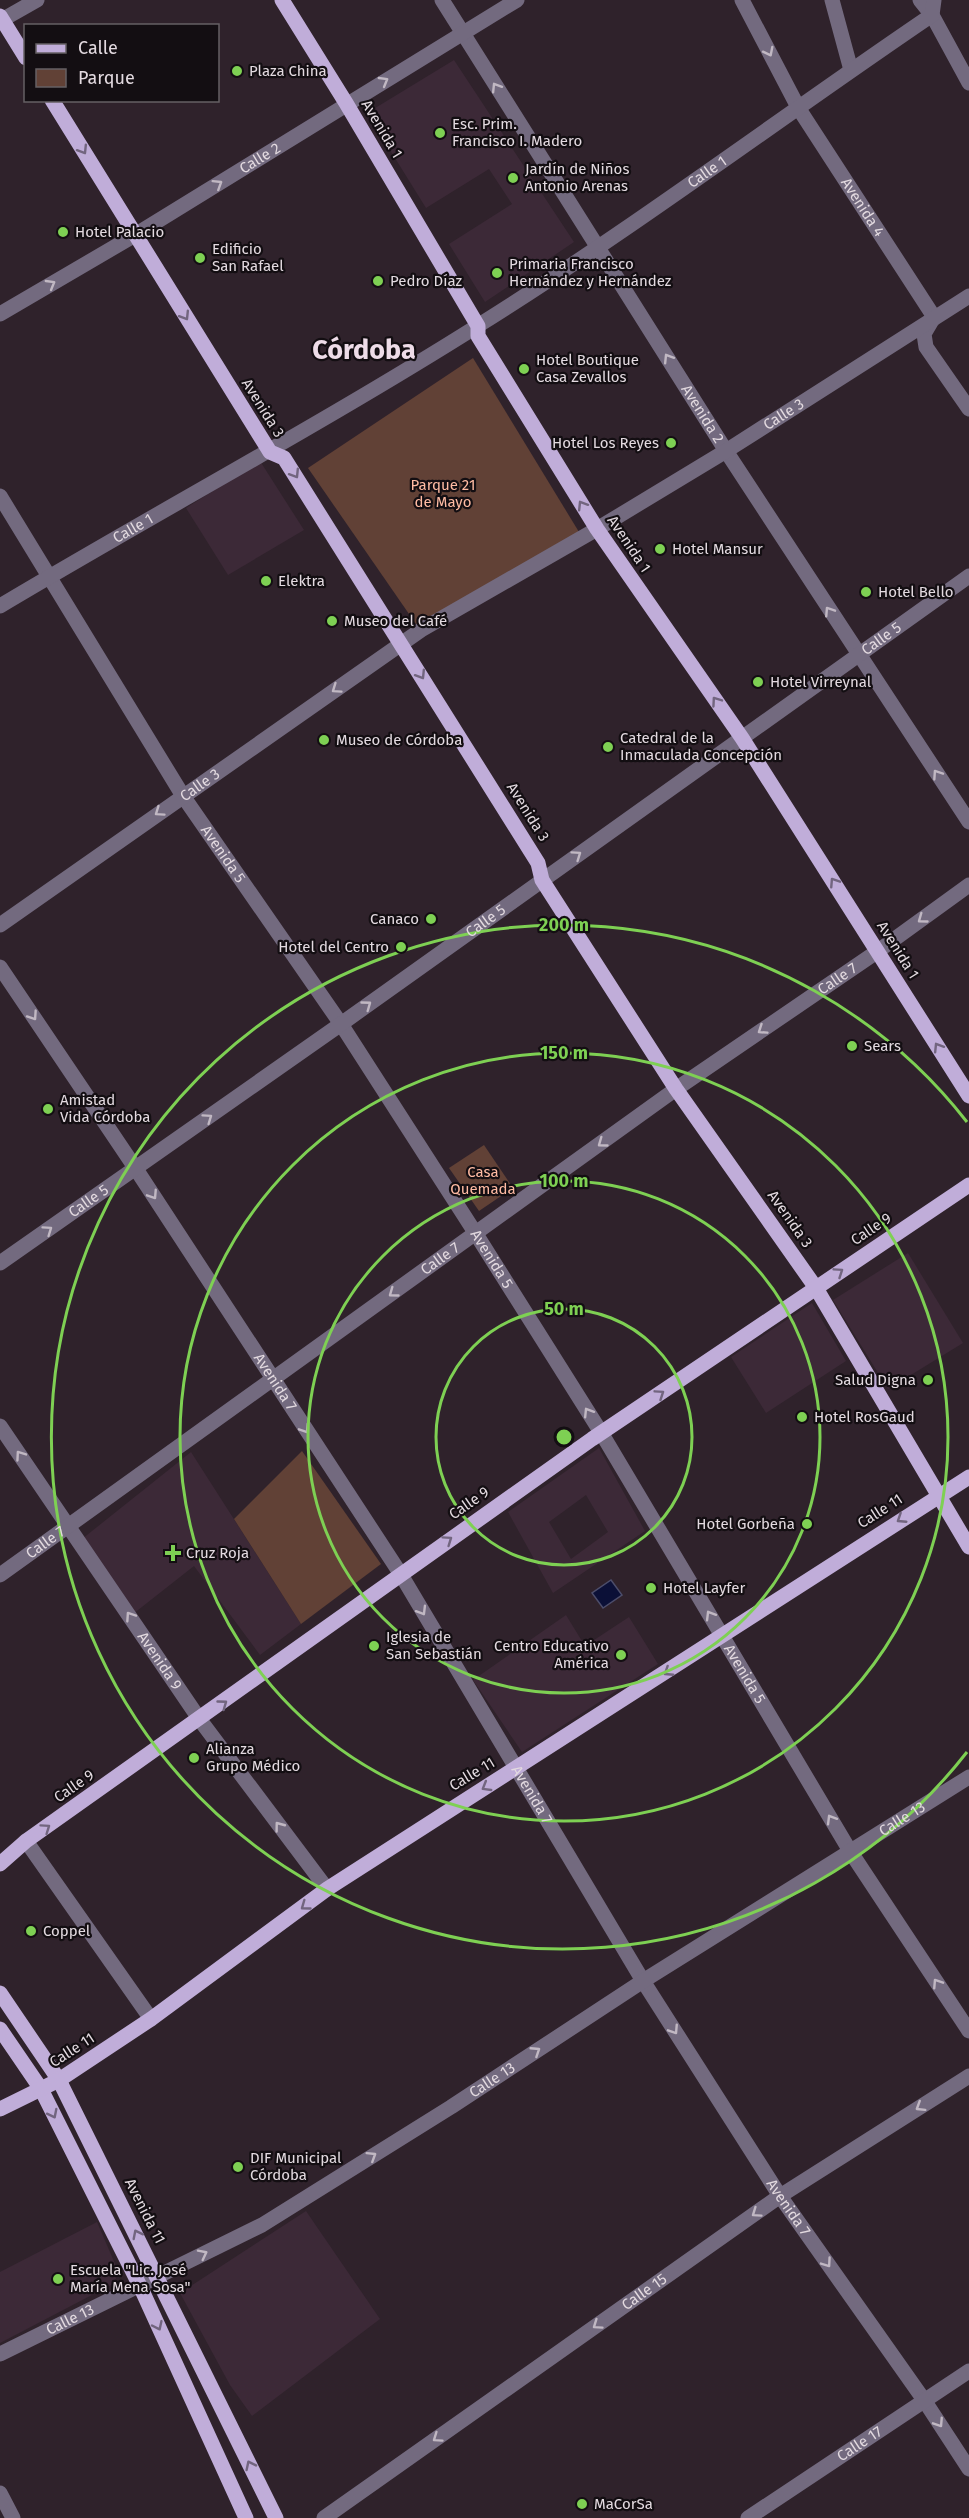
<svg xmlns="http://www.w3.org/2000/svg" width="969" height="2518" viewBox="0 0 969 2518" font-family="'Fira Sans',sans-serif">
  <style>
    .built { fill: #3c2937; fill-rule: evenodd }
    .green { fill: #614136 }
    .water { fill: #0b1037; stroke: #4c4d6a; stroke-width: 1.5 }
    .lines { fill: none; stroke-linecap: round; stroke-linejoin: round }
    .minor { stroke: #736a7f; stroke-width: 15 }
    .major { stroke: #c0add9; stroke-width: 15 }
    .oneway { stroke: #c1b8c3 }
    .oneway2 { stroke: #72657f }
    .ring { fill: none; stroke: #7ed053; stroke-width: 3 }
    .poi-dot { fill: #7ed053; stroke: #130e12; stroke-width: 2 }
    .labels { text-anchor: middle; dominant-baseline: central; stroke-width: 4.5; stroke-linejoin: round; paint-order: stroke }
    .poi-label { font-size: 15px; fill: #e3dae0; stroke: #130e12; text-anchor: start }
    .street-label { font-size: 15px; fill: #e3dae0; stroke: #130e12 }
    .park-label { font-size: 15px; fill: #ffbba3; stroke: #130e12 }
    .town-label { font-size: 27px; font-weight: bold; fill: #eedce8; stroke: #130e12 }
    .centre { fill: #7ed053; stroke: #130e12; stroke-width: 3 }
    .ring-label { font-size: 18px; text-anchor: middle; font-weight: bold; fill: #7ed053; stroke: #130e12; stroke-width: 4.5; stroke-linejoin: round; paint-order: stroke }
  </style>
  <rect width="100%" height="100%" fill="#2f222b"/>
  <g class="built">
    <path d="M 454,60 L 574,242 L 485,302 L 449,244 L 512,204 L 489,169 L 426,208 L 367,113 Z"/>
    <path d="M 260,461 L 304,530 L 228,575 L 186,508 Z"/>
    <path d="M 908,1253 L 963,1343 L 888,1389 L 833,1300 Z"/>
    <path d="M 812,1303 L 846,1361 L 766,1413 L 731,1357 Z"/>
    <path d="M 599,1448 L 645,1531 L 553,1593 L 508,1512 ZM 586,1495 L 608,1532 L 571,1559 L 549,1522 Z"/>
    <path d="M 191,1452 L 301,1624 L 260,1655 L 194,1566 L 133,1614 L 82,1539 Z"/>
    <path d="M 566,1615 L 585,1646 L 629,1617 L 658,1664 L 522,1752 L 473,1680 Z"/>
    <path d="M 306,2211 L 380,2319 L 252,2416 L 230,2385 L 180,2293 Z"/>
    <path d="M 97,2222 L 119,2273 L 113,2284 L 0,2343 L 0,2272 Z"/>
  </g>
  <g class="green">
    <path d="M 473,358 L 579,532 L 418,627 L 308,468 Z"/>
    <path d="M 484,1145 L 513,1188 L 479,1211 L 449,1168 Z"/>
    <path d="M 302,1451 L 381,1564 L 301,1624 L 234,1519 Z"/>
  </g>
  <path class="water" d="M 611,1580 L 622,1595 L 603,1608 L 592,1593 Z"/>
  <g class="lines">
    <g class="minor">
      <path id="s1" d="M 442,0 L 726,451 L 969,822"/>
      <path id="s2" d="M 742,0 L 799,109 L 934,317 L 924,334 L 926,347 L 969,409"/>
      <path d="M 832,0 L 851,70"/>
      <path d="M 920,0 L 932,15 L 969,83"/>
      <path d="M 0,21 L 37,0"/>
      <path id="s3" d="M 0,314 L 135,235 L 517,0"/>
      <path id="s4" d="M 0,496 L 183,796 L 341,1024 L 476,1234 L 602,1434 L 850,1851 L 969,2031"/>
      <path id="s5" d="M 0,606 C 159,511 322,424 479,325 C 634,228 780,118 932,15 L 934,0"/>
      <path id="s6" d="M 0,925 L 421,630 L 597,529 L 726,451 L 969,296"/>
      <path id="s7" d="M 0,967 L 136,1169 L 400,1573 L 643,1981 L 780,2196 L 924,2400 L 969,2469"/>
      <path id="s8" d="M 0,1263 L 341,1024 L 969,576"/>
      <path id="s9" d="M 0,1426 L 200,1720 L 327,1889"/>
      <path id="s10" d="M 0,1575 L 676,1089 L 878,951 L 969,885"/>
      <path d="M 26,1841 L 151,2019"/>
      <path id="s11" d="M 0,2354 L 262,2225 L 451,2107 L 643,1981 L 969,1777"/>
      <path d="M 0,2493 L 13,2518"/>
      <path id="s12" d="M 324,2518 L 780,2196 L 969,2076"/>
      <path id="s13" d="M 748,2518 L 969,2371"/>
    </g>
    <g class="major">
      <path d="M 282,0 L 346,103 L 478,326 L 478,336 L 597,529 L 742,738 L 969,1096"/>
      <path d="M 0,16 L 26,58"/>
      <path d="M 52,100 L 270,452 L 284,458 L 538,863 L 542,880 L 676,1089 L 816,1288 L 969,1547"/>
      <path d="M 0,1864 L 26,1841 L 592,1439 L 969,1185"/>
      <path d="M 0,1993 L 59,2080 L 276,2518"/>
      <path d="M 0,2029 L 41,2089 L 140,2286 L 246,2518"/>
      <path d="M 0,2109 L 59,2080 L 151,2019 L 327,1889 L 969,1477"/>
    </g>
  </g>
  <defs><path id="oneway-chevron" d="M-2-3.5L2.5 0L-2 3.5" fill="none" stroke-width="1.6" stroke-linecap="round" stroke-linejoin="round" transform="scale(1.5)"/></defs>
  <g class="oneway">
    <use href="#oneway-chevron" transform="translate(769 52) rotate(63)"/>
    <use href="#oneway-chevron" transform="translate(384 81) rotate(-30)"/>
    <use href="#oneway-chevron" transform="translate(496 87) rotate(-122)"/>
    <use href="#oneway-chevron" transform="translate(218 184) rotate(-32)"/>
    <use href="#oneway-chevron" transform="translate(51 284) rotate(-30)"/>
    <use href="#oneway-chevron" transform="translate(668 358) rotate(-122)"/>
    <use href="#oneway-chevron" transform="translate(829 611) rotate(-123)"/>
    <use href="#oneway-chevron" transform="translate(336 689) rotate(145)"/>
    <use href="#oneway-chevron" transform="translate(937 774) rotate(-124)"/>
    <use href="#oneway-chevron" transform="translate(159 812) rotate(145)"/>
    <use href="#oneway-chevron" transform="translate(577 855) rotate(-35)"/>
    <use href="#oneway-chevron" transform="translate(922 919) rotate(144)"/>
    <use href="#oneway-chevron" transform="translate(367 1005) rotate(-36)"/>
    <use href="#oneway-chevron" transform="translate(33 1016) rotate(56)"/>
    <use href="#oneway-chevron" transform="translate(762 1030) rotate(146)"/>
    <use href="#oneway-chevron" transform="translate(208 1118) rotate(-35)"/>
    <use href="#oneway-chevron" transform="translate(602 1143) rotate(144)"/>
    <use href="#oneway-chevron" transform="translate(153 1195) rotate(57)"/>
    <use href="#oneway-chevron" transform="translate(48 1230) rotate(-35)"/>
    <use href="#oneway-chevron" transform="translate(393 1293) rotate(144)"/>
    <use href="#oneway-chevron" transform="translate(588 1412) rotate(-122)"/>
    <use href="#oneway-chevron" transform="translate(305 1429) rotate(57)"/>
    <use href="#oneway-chevron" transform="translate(20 1455) rotate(-125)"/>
    <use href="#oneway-chevron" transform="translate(422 1611) rotate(59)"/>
    <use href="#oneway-chevron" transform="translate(710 1615) rotate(-121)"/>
    <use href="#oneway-chevron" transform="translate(130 1616) rotate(-124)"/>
    <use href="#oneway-chevron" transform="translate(831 1819) rotate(-121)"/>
    <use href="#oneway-chevron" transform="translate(279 1826) rotate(-127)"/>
    <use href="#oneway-chevron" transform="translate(937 1983) rotate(-123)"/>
    <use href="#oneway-chevron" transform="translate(674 2030) rotate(57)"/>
    <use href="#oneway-chevron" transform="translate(536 2051) rotate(-33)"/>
    <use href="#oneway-chevron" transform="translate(920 2107) rotate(148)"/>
    <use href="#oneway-chevron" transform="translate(372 2156) rotate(-32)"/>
    <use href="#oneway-chevron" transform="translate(756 2213) rotate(145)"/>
    <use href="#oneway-chevron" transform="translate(203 2254) rotate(-27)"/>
    <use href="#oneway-chevron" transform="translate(827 2263) rotate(55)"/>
    <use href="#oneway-chevron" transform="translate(597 2325) rotate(145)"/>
    <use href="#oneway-chevron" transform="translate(939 2423) rotate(57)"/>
    <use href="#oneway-chevron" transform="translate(437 2438) rotate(145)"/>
  </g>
  <g class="oneway2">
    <use href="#oneway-chevron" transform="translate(83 150) rotate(58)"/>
    <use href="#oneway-chevron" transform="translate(185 316) rotate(58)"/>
    <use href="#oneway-chevron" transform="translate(295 474) rotate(58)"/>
    <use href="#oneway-chevron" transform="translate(582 505) rotate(-122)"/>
    <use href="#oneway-chevron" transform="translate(421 675) rotate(58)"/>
    <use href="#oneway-chevron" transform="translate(716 701) rotate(-125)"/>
    <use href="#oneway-chevron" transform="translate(834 882) rotate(-123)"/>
    <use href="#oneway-chevron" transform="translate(938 1047) rotate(-122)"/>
    <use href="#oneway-chevron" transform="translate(839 1272) rotate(-34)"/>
    <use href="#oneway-chevron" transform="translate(660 1394) rotate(-34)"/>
    <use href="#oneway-chevron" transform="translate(901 1519) rotate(147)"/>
    <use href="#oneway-chevron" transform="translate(448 1540) rotate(-35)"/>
    <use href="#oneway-chevron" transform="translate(668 1672) rotate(147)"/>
    <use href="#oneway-chevron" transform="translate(223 1704) rotate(-36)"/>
    <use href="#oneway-chevron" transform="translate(486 1787) rotate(149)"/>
    <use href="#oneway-chevron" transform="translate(46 1828) rotate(-35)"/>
    <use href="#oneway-chevron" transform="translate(305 1906) rotate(144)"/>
    <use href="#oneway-chevron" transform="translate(53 2114) rotate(63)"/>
    <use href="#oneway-chevron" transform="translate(137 2234) rotate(-117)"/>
    <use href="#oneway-chevron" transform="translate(158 2326) rotate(65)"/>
    <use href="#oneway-chevron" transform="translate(250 2465) rotate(-116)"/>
  </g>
  <g class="ring">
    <circle cx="564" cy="1437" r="128"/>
    <circle cx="564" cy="1437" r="256"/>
    <circle cx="564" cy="1437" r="384"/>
    <path d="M967 1752A512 512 0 1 1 967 1122"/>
  </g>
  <g class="poi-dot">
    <circle cx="237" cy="71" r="6"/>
    <circle cx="440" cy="133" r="6"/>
    <circle cx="513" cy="178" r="6"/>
    <circle cx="63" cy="232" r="6"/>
    <circle cx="200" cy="258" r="6"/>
    <circle cx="497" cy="273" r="6"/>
    <circle cx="378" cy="281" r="6"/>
    <circle cx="524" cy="369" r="6"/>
    <circle cx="671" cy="443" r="6"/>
    <circle cx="660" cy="549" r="6"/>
    <circle cx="266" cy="581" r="6"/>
    <circle cx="866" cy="592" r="6"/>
    <circle cx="332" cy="621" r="6"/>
    <circle cx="758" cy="682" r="6"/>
    <circle cx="324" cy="740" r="6"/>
    <circle cx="608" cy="747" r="6"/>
    <circle cx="431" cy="919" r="6"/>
    <circle cx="401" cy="947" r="6"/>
    <circle cx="852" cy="1046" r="6"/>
    <circle cx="48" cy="1109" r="6"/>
    <circle cx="928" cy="1380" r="6"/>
    <circle cx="802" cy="1417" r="6"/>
    <circle cx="807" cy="1524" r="6"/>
    <path d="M170 1544h6v6h6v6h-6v6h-6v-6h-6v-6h6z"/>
    <circle cx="651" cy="1588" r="6"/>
    <circle cx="374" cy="1646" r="6"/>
    <circle cx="621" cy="1655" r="6"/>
    <circle cx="194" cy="1758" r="6"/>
    <circle cx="31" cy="1931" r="6"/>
    <circle cx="238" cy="2167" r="6"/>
    <circle cx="58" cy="2279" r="6"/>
    <circle cx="582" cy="2504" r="6"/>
  </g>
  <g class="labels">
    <g class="poi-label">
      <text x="249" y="71">Plaza China</text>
      <text x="452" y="124">Esc. Prim.<tspan x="452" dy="17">Francisco I. Madero</tspan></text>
      <text x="525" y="169">Jardín de Niños<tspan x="525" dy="17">Antonio Arenas</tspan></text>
      <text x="75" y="232">Hotel Palacio</text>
      <text x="212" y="249">Edificio<tspan x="212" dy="17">San Rafael</tspan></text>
      <text x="509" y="264">Primaria Francisco<tspan x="509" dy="17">Hernández y Hernández</tspan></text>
      <text x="390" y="281">Pedro Díaz</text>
      <text x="536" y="360">Hotel Boutique<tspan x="536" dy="17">Casa Zevallos</tspan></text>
      <text x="659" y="443" text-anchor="end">Hotel Los Reyes</text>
      <text x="672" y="549">Hotel Mansur</text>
      <text x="278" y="581">Elektra</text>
      <text x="878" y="592">Hotel Bello</text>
      <text x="344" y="621">Museo del Café</text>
      <text x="770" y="682">Hotel Virreynal</text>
      <text x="620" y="738">Catedral de la<tspan x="620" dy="17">Inmaculada Concepción</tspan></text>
      <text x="336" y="740">Museo de Córdoba</text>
      <text x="419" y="919" text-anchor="end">Canaco</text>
      <text x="389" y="947" text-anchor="end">Hotel del Centro</text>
      <text x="864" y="1046">Sears</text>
      <text x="60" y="1100">Amistad<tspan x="60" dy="17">Vida Córdoba</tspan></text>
      <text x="916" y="1380" text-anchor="end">Salud Digna</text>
      <text x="814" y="1417">Hotel RosGaud</text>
      <text x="795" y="1524" text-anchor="end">Hotel Gorbeña</text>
      <text x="186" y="1553">Cruz Roja</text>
      <text x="663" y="1588">Hotel Layfer</text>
      <text x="386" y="1637">Iglesia de<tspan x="386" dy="17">San Sebastián</tspan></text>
      <text x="609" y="1646" text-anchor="end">Centro Educativo<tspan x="609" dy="17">América</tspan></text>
      <text x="206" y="1749">Alianza<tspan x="206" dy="17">Grupo Médico</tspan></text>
      <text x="43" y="1931">Coppel</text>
      <text x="250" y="2158">DIF Municipal<tspan x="250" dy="17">Córdoba</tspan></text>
      <text x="70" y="2270">Escuela "Lic. José<tspan x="70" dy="17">María Mena Sosa"</tspan></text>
      <text x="594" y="2504">MaCorSa</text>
    </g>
    <g class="street-label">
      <text transform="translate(382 129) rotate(59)">Avenida 1</text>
      <text stroke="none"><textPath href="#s3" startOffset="303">Calle 2</textPath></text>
      <text stroke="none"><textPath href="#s5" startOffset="830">Calle 1</textPath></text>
      <text stroke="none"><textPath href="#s2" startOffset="240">Avenida 4</textPath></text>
      <text transform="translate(263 408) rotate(58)">Avenida 3</text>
      <text stroke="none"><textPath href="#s1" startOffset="489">Avenida 2</textPath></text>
      <text stroke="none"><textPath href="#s6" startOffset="936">Calle 3</textPath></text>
      <text stroke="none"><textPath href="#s5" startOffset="154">Calle 1</textPath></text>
      <text transform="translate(629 544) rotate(56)">Avenida 1</text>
      <text stroke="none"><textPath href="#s8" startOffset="1080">Calle 5</textPath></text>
      <text stroke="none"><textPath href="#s6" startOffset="244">Calle 3</textPath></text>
      <text transform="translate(528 812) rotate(58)">Avenida 3</text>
      <text stroke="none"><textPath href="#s4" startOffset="422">Avenida 5</textPath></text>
      <text stroke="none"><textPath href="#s8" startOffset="594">Calle 5</textPath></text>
      <text transform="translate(898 950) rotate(58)">Avenida 1</text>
      <text stroke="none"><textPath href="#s10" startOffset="1028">Calle 7</textPath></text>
      <text stroke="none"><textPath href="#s8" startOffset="108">Calle 5</textPath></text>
      <text transform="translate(790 1219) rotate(55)">Avenida 3</text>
      <text transform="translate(871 1229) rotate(-34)">Calle 9</text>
      <text stroke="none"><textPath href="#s4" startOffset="908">Avenida 5</textPath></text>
      <text stroke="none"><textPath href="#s10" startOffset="542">Calle 7</textPath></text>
      <text stroke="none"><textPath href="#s7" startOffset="498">Avenida 7</textPath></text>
      <text transform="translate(469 1503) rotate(-35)">Calle 9</text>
      <text transform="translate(880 1511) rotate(-33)">Calle 11</text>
      <text stroke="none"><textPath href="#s10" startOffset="56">Calle 7</textPath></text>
      <text stroke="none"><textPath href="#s9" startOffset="284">Avenida 9</textPath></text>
      <text stroke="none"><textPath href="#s4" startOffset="1394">Avenida 5</textPath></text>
      <text transform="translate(472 1774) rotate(-31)">Calle 11</text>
      <text transform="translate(74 1786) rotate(-35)">Calle 9</text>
      <text stroke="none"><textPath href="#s7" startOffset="984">Avenida 7</textPath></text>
      <text stroke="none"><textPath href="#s11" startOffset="1050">Calle 13</textPath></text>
      <text transform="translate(72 2050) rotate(-33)">Calle 11</text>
      <text stroke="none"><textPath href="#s11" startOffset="564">Calle 13</textPath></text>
      <text stroke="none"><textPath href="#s7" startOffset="1470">Avenida 7</textPath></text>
      <text transform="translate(145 2211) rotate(63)">Avenida 11</text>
      <text stroke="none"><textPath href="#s12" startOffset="392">Calle 15</textPath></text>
      <text stroke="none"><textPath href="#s11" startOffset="78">Calle 13</textPath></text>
      <text stroke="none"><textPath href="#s13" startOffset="134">Calle 17</textPath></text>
    </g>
    <g class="park-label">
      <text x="443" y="485">Parque 21<tspan x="443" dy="17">de Mayo</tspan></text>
      <text x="483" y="1172">Casa<tspan x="483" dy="17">Quemada</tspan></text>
    </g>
    <g class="town-label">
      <text x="364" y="350">Córdoba</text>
    </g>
  </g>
  <circle cx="564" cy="1437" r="9" class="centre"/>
  <g class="ring-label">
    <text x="564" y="931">200 m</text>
    <text x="564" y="1059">150 m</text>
    <text x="564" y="1187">100 m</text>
    <text x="564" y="1315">50 m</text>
  </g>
  <rect x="24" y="24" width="195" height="78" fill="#130e12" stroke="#666064" stroke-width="1.5"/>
  <rect x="36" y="44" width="30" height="9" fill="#c0add9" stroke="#666064" stroke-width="1.5"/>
  <text x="78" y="54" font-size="18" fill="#e3dae0">Calle</text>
  <rect x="36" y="69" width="30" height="18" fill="#614136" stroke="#666064" stroke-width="1.5"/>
  <text x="78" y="84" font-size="18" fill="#e3dae0">Parque</text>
</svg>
